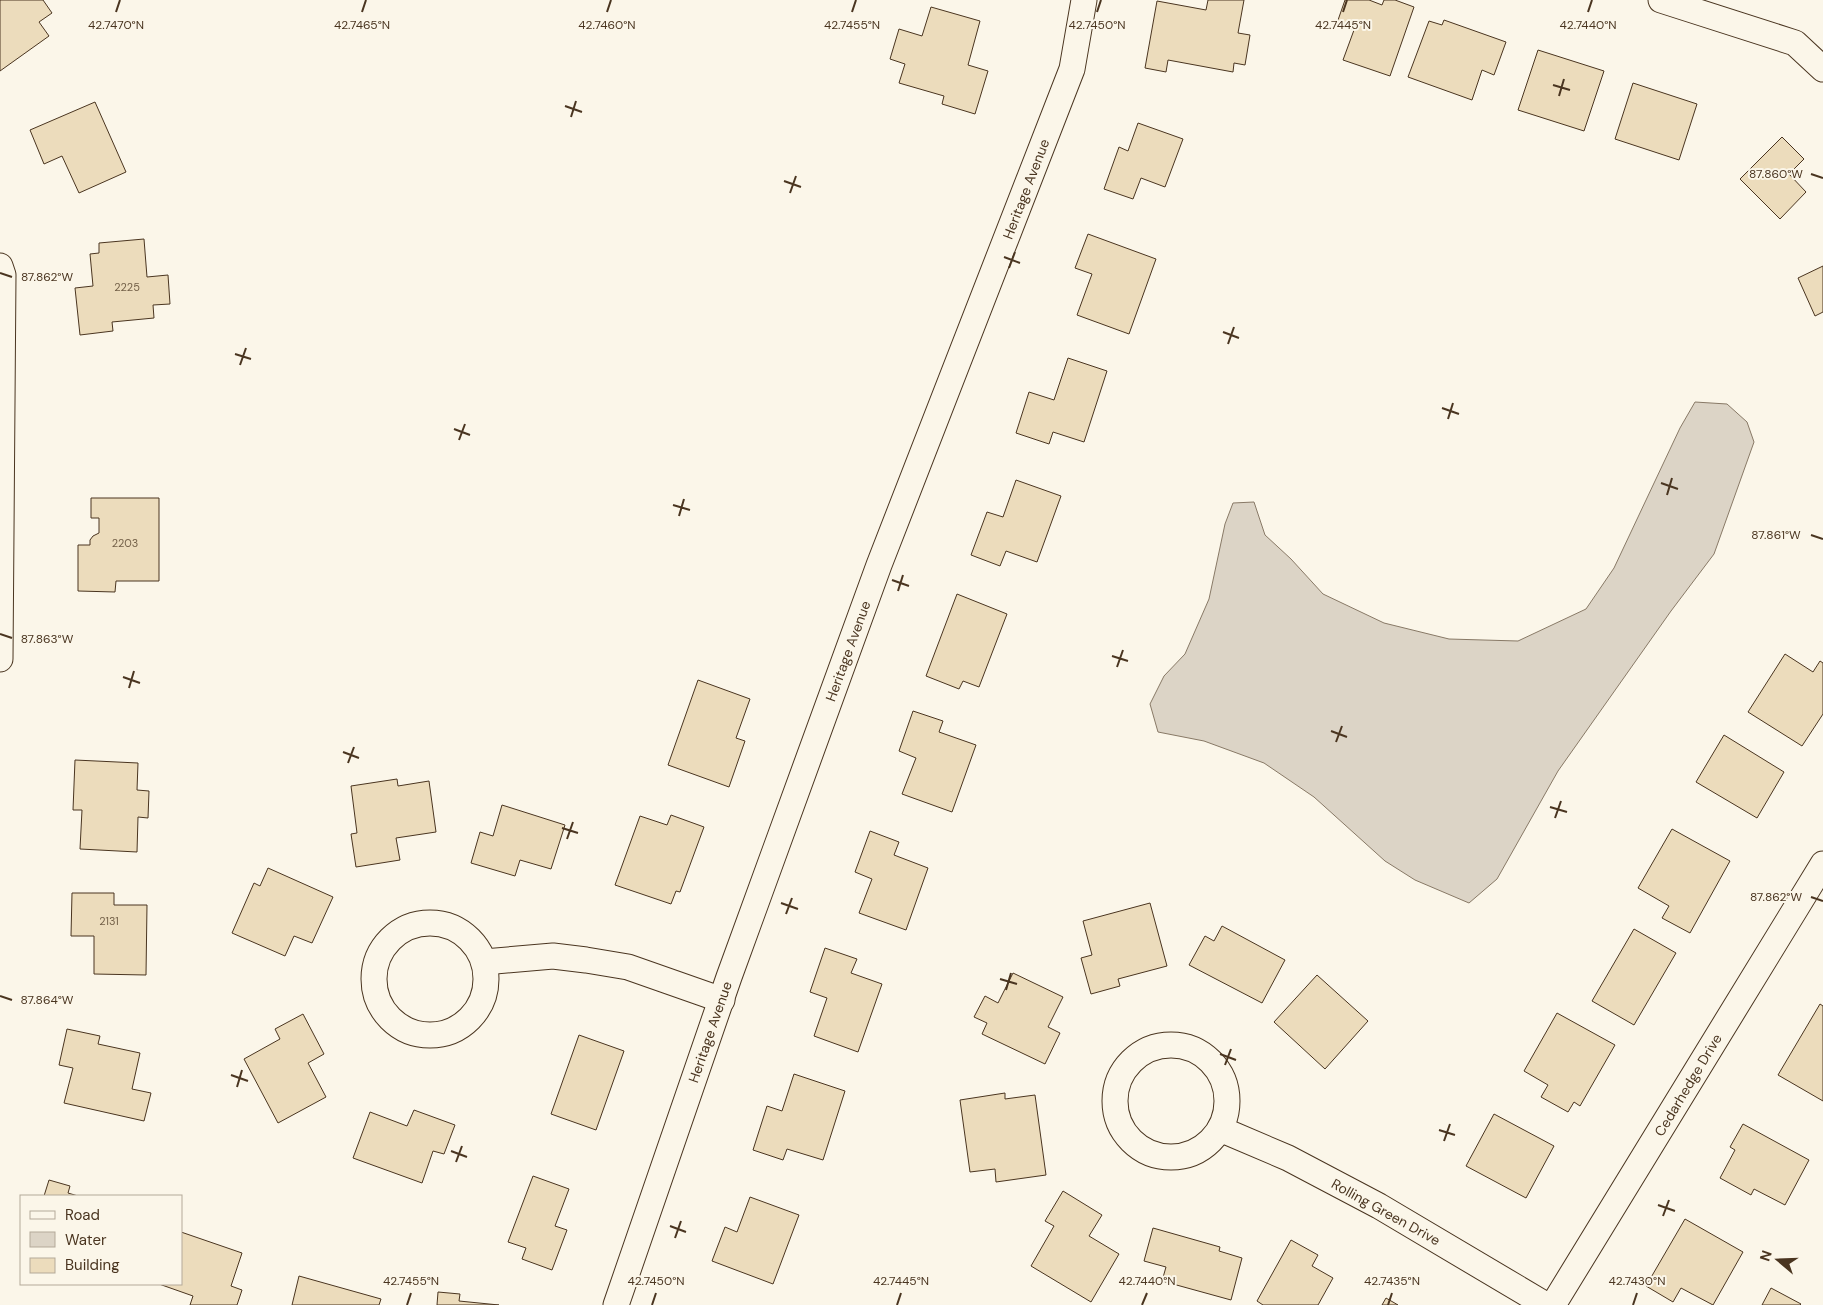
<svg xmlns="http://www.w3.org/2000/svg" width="1823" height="1305" viewBox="0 0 1823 1305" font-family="'DM Sans',sans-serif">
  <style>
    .water { fill: #dcd4c6; stroke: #887966 }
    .building { fill: #ecdcbc; stroke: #4a3520 }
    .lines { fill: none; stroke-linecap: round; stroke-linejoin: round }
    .minor-casing { stroke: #4a3520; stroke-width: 27 }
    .minor { stroke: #fbf6e9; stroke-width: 25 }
    .ticks { fill: none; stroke: #4a3520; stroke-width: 2 }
    .labels { text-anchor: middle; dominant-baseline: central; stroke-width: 4; stroke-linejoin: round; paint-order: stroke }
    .number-label { font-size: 11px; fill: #725f47 }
    .street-label { font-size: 14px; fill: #4a3520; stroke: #fbf6e9 }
    .ticks-label { font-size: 12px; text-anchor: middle; fill: #4a3520; stroke: #fbf6e9; stroke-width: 4; stroke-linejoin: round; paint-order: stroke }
  </style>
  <rect width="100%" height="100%" fill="#fbf6e9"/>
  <path class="water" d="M 1695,402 L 1727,404 L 1747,422 L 1754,442 L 1714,554 L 1671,611 L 1558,771 L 1497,879 L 1469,903 L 1415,880 L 1385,861 L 1314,797 L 1264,763 L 1204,741 L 1158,732 L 1150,704 L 1164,676 L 1185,654 L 1209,599 L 1225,524 L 1233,503 L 1254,502 L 1265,535 L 1291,559 L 1323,594 L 1384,623 L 1449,639 L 1518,641 L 1586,609 L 1614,568 L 1680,428 Z"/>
  <g class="building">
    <path d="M 0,0 L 43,0 L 52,13 L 39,22 L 49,36 L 0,71 Z"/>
    <path d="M 1208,0 L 1244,0 L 1238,33 L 1250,35 L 1245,65 L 1234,63 L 1233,72 L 1168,60 L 1166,72 L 1145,68 L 1157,1 L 1206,10 Z"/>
    <path d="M 1345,0 L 1369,0 L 1382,5 L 1384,0 L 1395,0 L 1414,7 L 1390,76 L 1343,60 L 1354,30 L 1337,23 Z"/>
    <path d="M 931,7 L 980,21 L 968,65 L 988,71 L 975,114 L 942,104 L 944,96 L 899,83 L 905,64 L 890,59 L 899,29 L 922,36 Z"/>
    <path d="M 1444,20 L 1506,42 L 1494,75 L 1482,70 L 1472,100 L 1408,77 L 1429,21 L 1442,25 Z"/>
    <path d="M 1538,50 L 1604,71 L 1584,131 L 1518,110 Z"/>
    <path d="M 1633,83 L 1697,104 L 1679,160 L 1615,139 Z"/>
    <path d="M 95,102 L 126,172 L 79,193 L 62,156 L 44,164 L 30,130 Z"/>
    <path d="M 1138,123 L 1183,139 L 1165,187 L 1141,178 L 1133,199 L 1104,189 L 1119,147 L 1128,151 Z"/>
    <path d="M 1782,137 L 1804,159 L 1789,174 L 1806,192 L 1780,219 L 1740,179 Z"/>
    <path d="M 1088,234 L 1156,259 L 1129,334 L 1077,315 L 1092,274 L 1075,268 Z"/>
    <path d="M 144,239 L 147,277 L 168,275 L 170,304 L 153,305 L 154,318 L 112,322 L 113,331 L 80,335 L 75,288 L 93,286 L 90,254 L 99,253 L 99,243 Z"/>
    <path d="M 1823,266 L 1823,312 L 1815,316 L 1798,278 Z"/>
    <path d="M 1068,358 L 1107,371 L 1084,442 L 1053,432 L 1049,444 L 1016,433 L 1029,392 L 1054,400 Z"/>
    <path d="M 1016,480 L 1061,496 L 1037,562 L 1006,551 L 1000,566 L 971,555 L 987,512 L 1003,517 Z"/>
    <path d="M 91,498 L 159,498 L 159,581 L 116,581 L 115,592 L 78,591 L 78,545 L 90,545 L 90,540 L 93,536 L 99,533 L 99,518 L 91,518 Z"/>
    <path d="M 957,594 L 1007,614 L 979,687 L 963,681 L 959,689 L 926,676 Z"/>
    <path d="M 1785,654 L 1813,672 L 1820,661 L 1823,663 L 1823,714 L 1802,746 L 1748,712 Z"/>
    <path d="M 698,680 L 750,699 L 736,738 L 745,741 L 729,787 L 668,765 Z"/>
    <path d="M 913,711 L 943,721 L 939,732 L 976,745 L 952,812 L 902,794 L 916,758 L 899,751 Z"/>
    <path d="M 1724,735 L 1784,772 L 1757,818 L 1696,782 Z"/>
    <path d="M 75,760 L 138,763 L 137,790 L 149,791 L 148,818 L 138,817 L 137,852 L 80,849 L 82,810 L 73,810 Z"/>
    <path d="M 397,779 L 398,786 L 429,781 L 436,832 L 396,838 L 400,860 L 356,867 L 351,834 L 357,833 L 351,786 Z"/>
    <path d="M 502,805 L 565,825 L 551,869 L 520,860 L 515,876 L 471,863 L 480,832 L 493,836 Z"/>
    <path d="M 671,815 L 704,827 L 680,892 L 676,891 L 671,904 L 615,885 L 640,816 L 667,825 Z"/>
    <path d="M 1672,829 L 1730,861 L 1690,933 L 1662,918 L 1669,906 L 1638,888 Z"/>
    <path d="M 870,831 L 899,842 L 894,855 L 928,868 L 906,930 L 859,913 L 872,879 L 855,872 Z"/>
    <path d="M 268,868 L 333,897 L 312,943 L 294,936 L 285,956 L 232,933 L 254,883 L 260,886 Z"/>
    <path d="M 72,893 L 114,893 L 114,905 L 147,905 L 146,975 L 94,974 L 94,936 L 71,936 Z"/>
    <path d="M 1150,903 L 1167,966 L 1118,979 L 1120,986 L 1091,994 L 1081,958 L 1092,955 L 1083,921 Z"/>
    <path d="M 1222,926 L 1285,960 L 1262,1003 L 1189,965 L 1205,936 L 1214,941 Z"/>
    <path d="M 1634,929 L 1676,953 L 1634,1025 L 1592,1001 Z"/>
    <path d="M 825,948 L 857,959 L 851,973 L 882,984 L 858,1052 L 814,1036 L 827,998 L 810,992 Z"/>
    <path d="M 1013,973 L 1063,997 L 1048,1027 L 1060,1033 L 1045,1064 L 982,1034 L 987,1023 L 974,1017 L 985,996 L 998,1003 Z"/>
    <path d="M 1317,975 L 1368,1021 L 1325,1069 L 1274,1022 Z"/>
    <path d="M 1820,1004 L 1823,1006 L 1823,1101 L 1778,1075 Z"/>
    <path d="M 1557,1013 L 1615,1045 L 1580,1106 L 1574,1102 L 1568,1112 L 1541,1097 L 1548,1085 L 1524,1071 Z"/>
    <path d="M 303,1014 L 324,1054 L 308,1063 L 326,1097 L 278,1123 L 244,1059 L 280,1039 L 275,1029 Z"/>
    <path d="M 67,1029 L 100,1036 L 98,1044 L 140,1053 L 132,1089 L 151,1093 L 144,1121 L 64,1103 L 73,1068 L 59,1065 Z"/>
    <path d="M 579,1035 L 624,1051 L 596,1130 L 551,1114 Z"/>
    <path d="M 794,1074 L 845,1091 L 823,1160 L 787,1149 L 783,1160 L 753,1150 L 767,1106 L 782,1111 Z"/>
    <path d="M 1005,1093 L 1005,1099 L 1035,1095 L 1046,1175 L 996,1182 L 995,1169 L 970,1172 L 960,1100 Z"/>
    <path d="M 414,1110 L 455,1125 L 444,1154 L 433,1151 L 422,1183 L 353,1158 L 370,1112 L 407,1126 Z"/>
    <path d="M 1494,1114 L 1554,1146 L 1526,1198 L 1466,1166 Z"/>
    <path d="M 1743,1124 L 1809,1160 L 1785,1205 L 1754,1189 L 1751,1195 L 1720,1178 L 1735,1150 L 1730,1147 Z"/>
    <path d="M 533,1176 L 569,1189 L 555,1226 L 567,1230 L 552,1270 L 522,1259 L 526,1248 L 508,1242 Z"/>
    <path d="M 49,1180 L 70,1186 L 68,1193 L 78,1196 L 44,1196 Z"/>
    <path d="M 1063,1191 L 1102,1215 L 1089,1236 L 1119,1254 L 1091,1302 L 1031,1266 L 1054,1226 L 1045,1221 Z"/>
    <path d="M 750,1197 L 799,1215 L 773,1284 L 712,1261 L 725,1227 L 737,1232 Z"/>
    <path d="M 1685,1219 L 1743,1252 L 1713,1305 L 1681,1288 L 1673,1302 L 1646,1286 Z"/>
    <path d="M 1153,1228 L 1220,1247 L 1219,1251 L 1242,1258 L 1231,1300 L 1162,1281 L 1166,1267 L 1144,1261 Z"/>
    <path d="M 181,1232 L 242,1253 L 231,1286 L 242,1290 L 237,1305 L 190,1305 L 193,1296 L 159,1284 L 181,1284 Z"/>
    <path d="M 1291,1240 L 1318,1255 L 1312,1266 L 1333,1278 L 1318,1305 L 1263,1305 L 1257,1301 Z"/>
    <path d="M 299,1276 L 381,1299 L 379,1305 L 292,1305 Z"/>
    <path d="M 1771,1288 L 1801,1304 L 1800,1305 L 1762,1305 Z"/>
    <path d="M 438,1292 L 460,1294 L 459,1301 L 499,1305 L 437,1305 Z"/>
    <path d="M 1386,1298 L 1398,1305 L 1382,1305 Z"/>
  </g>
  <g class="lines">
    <defs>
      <g id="minor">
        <path d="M 1661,0 L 1795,43 L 1823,69"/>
        <path d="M 0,266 L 3,275 L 0,659"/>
        <circle cx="430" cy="979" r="56"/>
        <path d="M 484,962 L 553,956 L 586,960 L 628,967 L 722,1000"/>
        <circle cx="1171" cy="1101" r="56"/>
        <path d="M 1220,1129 L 1288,1158 L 1379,1206 L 1546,1305"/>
        <path d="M 616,1305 L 729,977 L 879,565 L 1072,69 L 1084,0"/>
        <path d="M 1553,1305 L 1823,864"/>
      </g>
    </defs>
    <use href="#minor" class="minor-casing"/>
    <use href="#minor" class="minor"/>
  </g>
  <path class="ticks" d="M 116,12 L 120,0M 362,12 L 366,0M 607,12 L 611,0M 852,12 L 856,0M 1097,12 L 1101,0M 1343,12 L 1347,0M 1588,12 L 1592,0M 1553,85 L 1570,90M 1559,96 L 1564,79M 565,106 L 582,112M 571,117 L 576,101M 1811,174 L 1823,178M 784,181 L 801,187M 790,193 L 796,176M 1004,257 L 1020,263M 1009,268 L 1015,252M 0,273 L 12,277M 1223,332 L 1239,338M 1228,344 L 1234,327M 235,354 L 251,359M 240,365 L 246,348M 1442,408 L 1459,414M 1448,419 L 1453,403M 454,429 L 470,435M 459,440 L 465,424M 1661,483 L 1678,489M 1667,495 L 1672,478M 673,505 L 690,510M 679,516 L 684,499M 1811,535 L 1823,539M 892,580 L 909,586M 898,591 L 903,575M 0,634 L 12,638M 1112,656 L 1128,661M 1117,667 L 1123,650M 123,677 L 140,683M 129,688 L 134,671M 1331,731 L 1347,737M 1336,742 L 1342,726M 343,752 L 359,758M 348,763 L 354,747M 1550,807 L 1567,812M 1555,818 L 1561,801M 562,828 L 578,833M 567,839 L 573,822M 1811,897 L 1823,901M 781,903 L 798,909M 786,914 L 792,898M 1000,979 L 1017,984M 1006,990 L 1011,973M 0,996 L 12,1000M 1220,1054 L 1236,1060M 1225,1065 L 1231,1049M 231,1075 L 248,1081M 237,1087 L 242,1070M 1439,1130 L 1455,1135M 1444,1141 L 1450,1124M 451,1151 L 467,1157M 456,1162 L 462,1146M 1658,1205 L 1675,1211M 1663,1216 L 1669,1200M 670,1226 L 686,1232M 675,1238 L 681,1221M 407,1305 L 411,1293M 652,1305 L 656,1293M 897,1305 L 901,1293M 1142,1305 L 1147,1293M 1388,1305 L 1392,1293M 1633,1305 L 1637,1293"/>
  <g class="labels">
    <g class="number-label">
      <text x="127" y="287">2225</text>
      <text x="125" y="543">2203</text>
      <text x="109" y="921">2131</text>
    </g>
    <g class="street-label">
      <text transform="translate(1026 189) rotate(-69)">Heritage Avenue</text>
      <text transform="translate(848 651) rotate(-70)">Heritage Avenue</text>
      <text transform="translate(710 1032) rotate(-71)">Heritage Avenue</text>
      <text transform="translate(1688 1085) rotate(-59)">Cedarhedge Drive</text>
      <text transform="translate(1386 1212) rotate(29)">Rolling Green Drive</text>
    </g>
  </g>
  <g class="ticks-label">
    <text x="116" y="29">42.7470°N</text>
    <text x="362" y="29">42.7465°N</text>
    <text x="607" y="29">42.7460°N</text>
    <text x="852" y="29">42.7455°N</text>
    <text x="1097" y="29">42.7450°N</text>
    <text x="1343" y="29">42.7445°N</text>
    <text x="1588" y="29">42.7440°N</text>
    <text x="1776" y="178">87.860°W</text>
    <text x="47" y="281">87.862°W</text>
    <text x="1776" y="539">87.861°W</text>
    <text x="47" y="643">87.863°W</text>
    <text x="1776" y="901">87.862°W</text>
    <text x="47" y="1004">87.864°W</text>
    <text x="411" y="1285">42.7455°N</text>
    <text x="656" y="1285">42.7450°N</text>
    <text x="901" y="1285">42.7445°N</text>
    <text x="1147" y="1285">42.7440°N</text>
    <text x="1392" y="1285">42.7435°N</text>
    <text x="1637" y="1285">42.7430°N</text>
  </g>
  <rect x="20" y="1195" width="162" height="90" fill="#fbf6e9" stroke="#b4a999"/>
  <rect x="30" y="1211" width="25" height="8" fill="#fbf6e9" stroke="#b4a999"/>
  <text x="65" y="1220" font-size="15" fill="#4a3520">Road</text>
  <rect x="30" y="1232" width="25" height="15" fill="#dcd4c6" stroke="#b4a999"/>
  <text x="65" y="1245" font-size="15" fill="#4a3520">Water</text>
  <rect x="30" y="1258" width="25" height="15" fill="#ecdcbc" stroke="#b4a999"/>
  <text x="65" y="1270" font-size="15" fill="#4a3520">Building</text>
  <g transform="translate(1778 1260) rotate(289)" stroke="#fbf6e9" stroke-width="4" paint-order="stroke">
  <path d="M0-4L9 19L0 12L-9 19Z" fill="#4a3520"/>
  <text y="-8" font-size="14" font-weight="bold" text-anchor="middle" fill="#4a3520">N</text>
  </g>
</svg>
